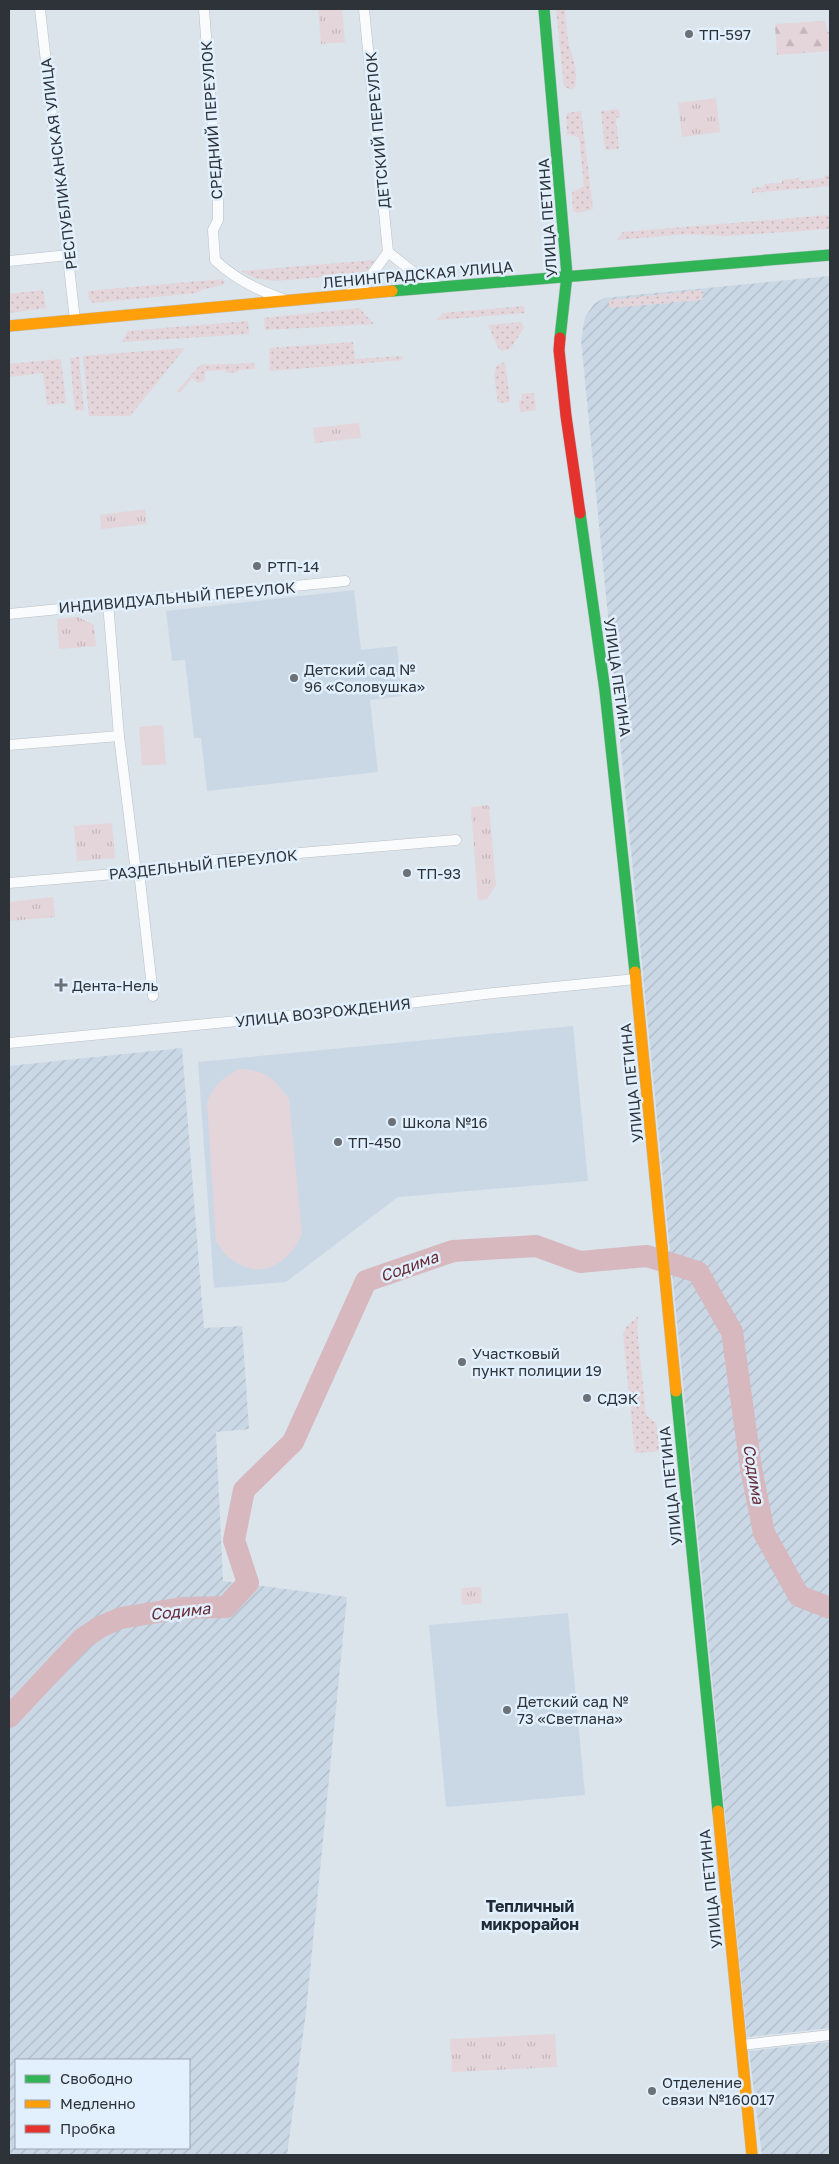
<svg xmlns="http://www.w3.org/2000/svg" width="839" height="2164" viewBox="0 0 839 2164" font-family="'Golos Text',sans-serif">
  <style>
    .built { fill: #cad8e6 }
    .industrial { fill: url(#industrial-furrows); fill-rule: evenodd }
    .grass { fill: url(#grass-dots) }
    .forest { fill: url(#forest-firs) }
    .park { fill: url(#park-tufts) }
    .pitch { fill: #e4d5da }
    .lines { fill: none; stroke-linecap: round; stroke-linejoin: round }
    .river { stroke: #d7b8be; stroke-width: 22 }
    .street-casing { stroke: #bac0c6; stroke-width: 11 }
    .fast-casing { stroke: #bac0c6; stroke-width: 12 }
    .slow-casing { stroke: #bac0c6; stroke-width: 12 }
    .jam-casing { stroke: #bac0c6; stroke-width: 12 }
    .street { stroke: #fafbfc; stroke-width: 10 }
    .fast { stroke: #30b455; stroke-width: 11 }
    .slow { stroke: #ff9f0a; stroke-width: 11 }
    .jam { stroke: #e5322d; stroke-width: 11 }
    .poi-dot { fill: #6b7177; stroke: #e2f0fe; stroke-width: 2 }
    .labels { text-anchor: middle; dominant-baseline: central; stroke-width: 5; stroke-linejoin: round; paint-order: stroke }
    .poi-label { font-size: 15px; fill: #2e3339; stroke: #e2f0fe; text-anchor: start }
    .street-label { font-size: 15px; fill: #2e3339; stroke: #e2f0fe }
    .water-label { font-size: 16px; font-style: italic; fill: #662b35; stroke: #e2f0fe }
    .neighbourhood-label { font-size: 16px; font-weight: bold; fill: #212c36; stroke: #e2f0fe }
  </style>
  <defs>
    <pattern id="industrial-furrows" width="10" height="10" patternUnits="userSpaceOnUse" patternTransform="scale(1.25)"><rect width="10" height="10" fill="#cad8e6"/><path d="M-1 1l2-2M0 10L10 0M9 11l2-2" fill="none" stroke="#aebac6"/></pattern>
    <pattern id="grass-dots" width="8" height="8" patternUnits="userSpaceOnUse" patternTransform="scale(1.25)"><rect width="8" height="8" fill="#e4d5da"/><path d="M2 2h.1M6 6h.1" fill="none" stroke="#c4b7bc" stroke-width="1.8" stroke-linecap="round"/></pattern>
    <pattern id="forest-firs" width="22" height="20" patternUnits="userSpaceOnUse" patternTransform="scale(1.25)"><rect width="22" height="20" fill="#e4d5da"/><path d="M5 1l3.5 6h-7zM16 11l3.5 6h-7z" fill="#c4b7bc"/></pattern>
    <pattern id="park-tufts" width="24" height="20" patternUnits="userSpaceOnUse" patternTransform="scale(1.25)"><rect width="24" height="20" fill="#e4d5da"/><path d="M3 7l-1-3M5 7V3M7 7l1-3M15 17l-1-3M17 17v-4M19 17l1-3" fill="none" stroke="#c4b7bc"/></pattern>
  </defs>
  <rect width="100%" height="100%" fill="#dbe3eb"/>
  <g class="built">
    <path d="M 354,590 L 361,650 L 397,646 L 402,696 L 370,700 L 378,772 L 207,791 L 201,738 L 194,738 L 185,660 L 172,661 L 166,611 Z"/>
    <path d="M 573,1026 L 588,1181 L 398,1197 L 286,1282 L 214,1288 L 198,1062 Z"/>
    <path d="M 568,1613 L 585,1795 L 446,1807 L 429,1625 Z"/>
  </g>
  <g class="industrial">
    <path d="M 830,276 L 830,2028 L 747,2037 L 581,340 L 585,317 L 594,304 L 604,298 Z"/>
    <path d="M 182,1048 L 204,1328 L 242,1326 L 249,1429 L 216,1432 L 223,1581 L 347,1597 L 306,2012 L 287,2155 L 9,2155 L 9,1066 ZM 16,2060 L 189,2060 L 189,2148 L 16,2148 Z"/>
    <path d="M 830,2042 L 830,2155 L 762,2155 L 749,2051 Z"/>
  </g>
  <g class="grass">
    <path d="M 556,9 L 565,9 C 566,19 566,31 568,41 C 572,56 579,72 575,87 L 571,90 L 564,86 Z"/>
    <path d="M 619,109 L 620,117 L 616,118 L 619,149 L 605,150 L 601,111 Z"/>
    <path d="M 581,111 L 593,209 L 577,213 L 573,211 L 572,193 L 584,186 L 579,137 L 567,134 L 566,116 L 568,113 Z"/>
    <path d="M 830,175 L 830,186 L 752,193 L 752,188 L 764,187 L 764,184 L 782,183 L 782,180 L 799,178 L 800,181 L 824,178 L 824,176 Z"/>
    <path d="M 830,215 L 830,229 L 725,236 L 687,234 L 617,240 L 623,232 Z"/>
    <path d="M 375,260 L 365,273 L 361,274 L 274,281 L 255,278 L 241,271 Z"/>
    <path d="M 223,279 L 225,282 L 223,285 L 204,289 L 196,293 L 93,303 L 89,299 L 88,291 Z"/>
    <path d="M 43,290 L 46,308 L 9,313 L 9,294 Z"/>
    <path d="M 700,290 L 703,292 L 702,300 L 611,308 L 609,306 L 609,300 Z"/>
    <path d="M 524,306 L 525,313 L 437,320 L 443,313 Z"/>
    <path d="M 359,308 L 374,324 L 265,330 L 264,318 Z"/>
    <path d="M 248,321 L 249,334 L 122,342 L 128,331 Z"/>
    <path d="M 521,322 L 524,328 L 510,349 L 501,351 L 497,346 L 488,325 Z"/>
    <path d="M 353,342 L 355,359 L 403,356 L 403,360 L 270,371 L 269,348 Z"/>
    <path d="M 185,348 L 130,416 L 89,416 L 83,356 Z"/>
    <path d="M 79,357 L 84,410 L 75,411 L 70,358 Z"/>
    <path d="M 61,359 L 66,403 L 47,405 L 43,373 L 9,377 L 9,364 Z"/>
    <path d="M 505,362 L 510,402 L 498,403 L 494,374 L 497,365 Z"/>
    <path d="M 254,363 L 255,369 L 238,370 L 238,372 L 226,373 L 225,370 L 205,371 L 205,380 L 198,383 L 192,378 L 180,393 L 177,391 L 200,365 Z"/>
    <path d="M 534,393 L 536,410 L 520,412 L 519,401 L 522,400 L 521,394 Z"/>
    <path d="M 638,1316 L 637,1328 L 646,1415 L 656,1423 L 660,1451 L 635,1453 L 623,1334 L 626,1327 Z"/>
  </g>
  <path class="forest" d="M 825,21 L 828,32 L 830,33 L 830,51 L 777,55 L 775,24 Z"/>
  <g class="park">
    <path d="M 318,9 L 342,9 L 345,42 L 321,44 Z"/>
    <path d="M 716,98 L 720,132 L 682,137 L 678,103 Z"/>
    <path d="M 359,423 L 361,438 L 315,443 L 313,428 Z"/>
    <path d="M 145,509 L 147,524 L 101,529 L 100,515 Z"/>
    <path d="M 78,617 L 94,625 L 96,646 L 59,649 L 57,619 Z"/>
    <path d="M 489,805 L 496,885 L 487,899 L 478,901 L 471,807 Z"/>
    <path d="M 112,823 L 115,858 L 77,861 L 74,826 Z"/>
    <path d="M 53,897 L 55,917 L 9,921 L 9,902 Z"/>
    <path d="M 481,1587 L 482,1603 L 462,1605 L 461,1588 Z"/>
    <path d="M 555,2034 L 557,2067 L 452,2072 L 450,2039 Z"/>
  </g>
  <g class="pitch">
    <path d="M 163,725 L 166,764 L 142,766 L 139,727 Z"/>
    <path d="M 239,1069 C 266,1070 274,1078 289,1099 L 302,1234 C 288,1265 261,1281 231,1259 C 225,1255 220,1247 216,1241 L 207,1103 C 214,1084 222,1079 239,1069 Z"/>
  </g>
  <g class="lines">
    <path class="river" d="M 9,1717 L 82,1639 L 100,1627 L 121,1618 L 182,1608 L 226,1607 L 248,1583 L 234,1540 L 244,1490 L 293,1442 L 366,1281 L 453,1251 L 536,1246 L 580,1262 L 647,1256 L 698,1272 L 732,1332 L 751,1468 L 764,1533 L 799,1596 L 830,1608"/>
    <defs>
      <g id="street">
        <path d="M 40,9 L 75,320"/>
        <path d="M 204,9 L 218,198 L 218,220 L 213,230 L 215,260 C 235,279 257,290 283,299"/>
        <path d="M 388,252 L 412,271 L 437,285"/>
        <path d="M 9,261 L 69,255"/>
        <path d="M 350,293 L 365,284 L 388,252 L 364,9"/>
        <path d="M 108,603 L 119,736 L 136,872 L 140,880 L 153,996"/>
        <path d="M 9,614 L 345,581"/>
        <path d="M 9,745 L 119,736"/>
        <path d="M 9,883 L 196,867 L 204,861 L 456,840"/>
        <path d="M 9,1043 L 341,1011 L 494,993 L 636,979"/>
        <path d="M 741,2045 L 830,2035"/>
      </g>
      <g id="fast">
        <path d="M 544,9 L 567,275 L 560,338"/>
        <path d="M 392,291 L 830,255"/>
        <path d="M 580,513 L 605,691 L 635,972"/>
        <path d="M 676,1391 L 718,1811"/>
      </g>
      <g id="slow">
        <path d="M 9,326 L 392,291"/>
        <path d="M 635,972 L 676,1391"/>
        <path d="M 718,1811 L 752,2155"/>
      </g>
      <path id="jam" d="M 560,338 L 559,350 L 566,416 L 580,513"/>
    </defs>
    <use href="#street" class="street-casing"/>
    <use href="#fast" class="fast-casing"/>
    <use href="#slow" class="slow-casing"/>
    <use href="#jam" class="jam-casing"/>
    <use href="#street" class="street"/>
    <use href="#fast" class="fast"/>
    <use href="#slow" class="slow"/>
    <use href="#jam" class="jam"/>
  </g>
  <g class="poi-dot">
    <circle cx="689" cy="34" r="5"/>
    <circle cx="257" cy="566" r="5"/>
    <circle cx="294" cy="678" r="5"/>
    <circle cx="407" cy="873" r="5"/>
    <path d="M58.5 977.5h5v5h5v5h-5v5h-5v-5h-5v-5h5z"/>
    <circle cx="392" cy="1122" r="5"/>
    <circle cx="338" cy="1142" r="5"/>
    <circle cx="462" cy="1362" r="5"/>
    <circle cx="587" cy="1398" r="5"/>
    <circle cx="507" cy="1710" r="5"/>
    <circle cx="652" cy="2091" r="5"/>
  </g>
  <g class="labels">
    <g class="poi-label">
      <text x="699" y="34">ТП-597</text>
      <text x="267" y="566">РТП-14</text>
      <text x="304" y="669">Детский сад №<tspan x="304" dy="17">96 «Соловушка»</tspan></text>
      <text x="417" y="873">ТП-93</text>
      <text x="72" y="985">Дента-Нель</text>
      <text x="402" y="1122">Школа №16</text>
      <text x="348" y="1142">ТП-450</text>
      <text x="472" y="1353">Участковый<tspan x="472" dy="17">пункт полиции 19</tspan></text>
      <text x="597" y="1398">СДЭК</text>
      <text x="517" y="1701">Детский сад №<tspan x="517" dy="17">73 «Светлана»</tspan></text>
      <text x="662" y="2082">Отделение<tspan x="662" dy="17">связи №160017</tspan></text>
    </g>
    <g class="street-label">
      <text transform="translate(211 120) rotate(-94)">СРЕДНИЙ ПЕРЕУЛОК</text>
      <text transform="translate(377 130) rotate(-95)">ДЕТСКИЙ ПЕРЕУЛОК</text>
      <text transform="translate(58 164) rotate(-97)">РЕСПУБЛИКАНСКАЯ УЛИЦА</text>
      <text transform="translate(547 218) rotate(-94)">УЛИЦА ПЕТИНА</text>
      <text transform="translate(418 274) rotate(-5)">ЛЕНИНГРАДСКАЯ УЛИЦА</text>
      <text transform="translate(177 597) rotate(-5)">ИНДИВИДУАЛЬНЫЙ ПЕРЕУЛОК</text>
      <text transform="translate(618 677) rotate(82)">УЛИЦА ПЕТИНА</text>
      <text transform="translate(203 864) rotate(-6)">РАЗДЕЛЬНЫЙ ПЕРЕУЛОК</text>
      <text transform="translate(323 1012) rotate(-6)">УЛИЦА ВОЗРОЖДЕНИЯ</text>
      <text transform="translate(631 1083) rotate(-96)">УЛИЦА ПЕТИНА</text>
      <text transform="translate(670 1486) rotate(-96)">УЛИЦА ПЕТИНА</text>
      <text transform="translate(710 1889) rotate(-96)">УЛИЦА ПЕТИНА</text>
    </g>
    <g class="water-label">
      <text transform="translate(409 1266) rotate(-20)">Содима</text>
      <text transform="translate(754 1474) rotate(81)">Содима</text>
      <text transform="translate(180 1611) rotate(-6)">Содима</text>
    </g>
    <g class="neighbourhood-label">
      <text x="530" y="1906">Тепличный<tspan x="530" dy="18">микрорайон</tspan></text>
    </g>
  </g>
  <rect width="839" height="2164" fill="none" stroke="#2e3339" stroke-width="20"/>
  <rect x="15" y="2059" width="175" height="90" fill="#e2f0fe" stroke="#9aa4af"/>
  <rect x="25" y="2075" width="25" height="8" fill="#30b455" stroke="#9aa4af"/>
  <text x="60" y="2084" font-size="15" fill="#2e3339">Свободно</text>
  <rect x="25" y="2100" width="25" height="8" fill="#ff9f0a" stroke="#9aa4af"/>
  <text x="60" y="2109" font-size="15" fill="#2e3339">Медленно</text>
  <rect x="25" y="2125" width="25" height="8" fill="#e5322d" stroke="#9aa4af"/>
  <text x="60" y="2134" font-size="15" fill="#2e3339">Пробка</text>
</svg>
